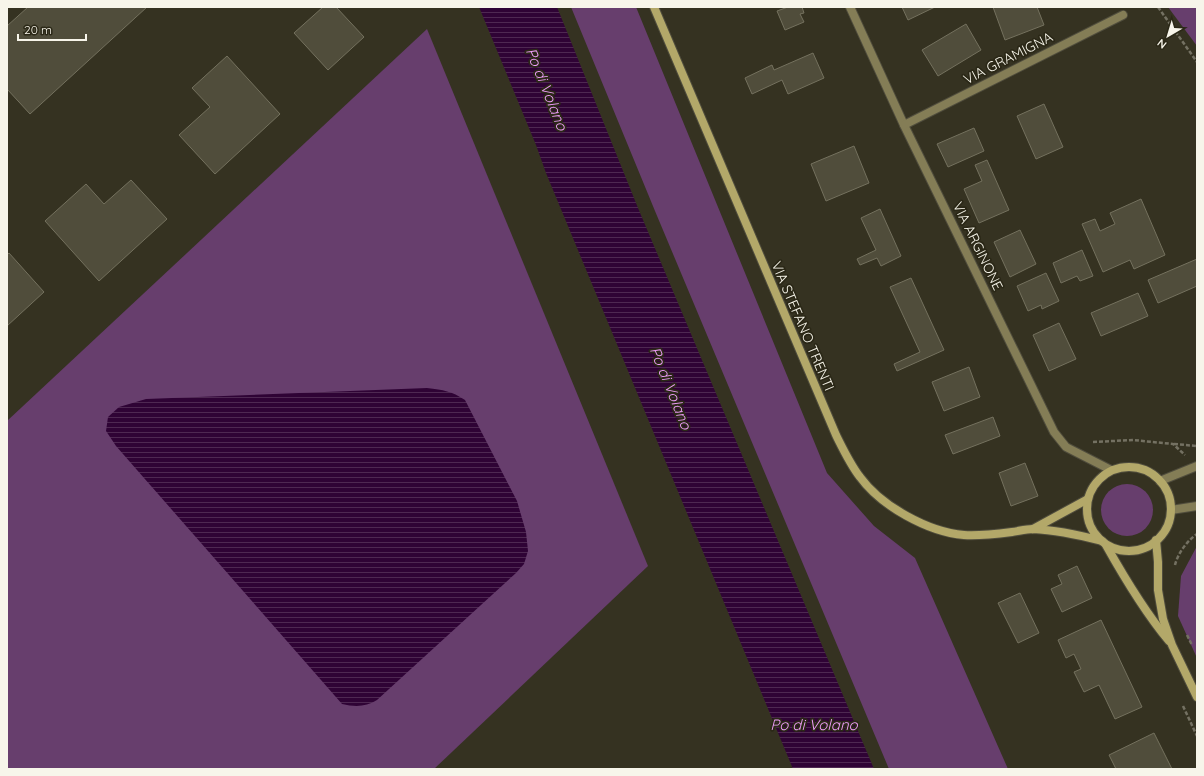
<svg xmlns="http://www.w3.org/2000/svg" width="1204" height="776" viewBox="0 0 1204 776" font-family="Quicksand,sans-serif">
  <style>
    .green { fill: #673e6d }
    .water { fill: url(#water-rules) }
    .building { fill: #504d3b; stroke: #74715e }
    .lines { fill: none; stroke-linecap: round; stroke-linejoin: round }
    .street-casing { stroke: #504d3d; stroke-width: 10 }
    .secondary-casing { stroke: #504d3d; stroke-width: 10 }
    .path { stroke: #747162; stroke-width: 2.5; stroke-dasharray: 4 2; stroke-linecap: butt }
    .street { stroke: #847d56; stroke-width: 8 }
    .secondary { stroke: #b3a869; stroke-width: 8 }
    .labels { text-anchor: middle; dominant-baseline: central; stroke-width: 3.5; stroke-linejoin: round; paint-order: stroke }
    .street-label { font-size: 14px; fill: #f7f5ea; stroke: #2b2817 }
    .water-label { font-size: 15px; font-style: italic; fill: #ef9dfa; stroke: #2b2817 }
  </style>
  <defs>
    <pattern id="water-rules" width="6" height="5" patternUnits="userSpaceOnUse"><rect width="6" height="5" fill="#2f0335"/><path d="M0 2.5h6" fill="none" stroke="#4e2852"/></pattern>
  </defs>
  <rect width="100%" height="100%" fill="#353221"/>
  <g class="green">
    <path d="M 571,7 L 636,7 L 827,473 L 874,526 L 915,558 L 1008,769 L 889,769 L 655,211 Z"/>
    <path d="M 1168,7 L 1197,7 L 1197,46 Z"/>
    <path d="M 427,29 L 648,566 L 434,769 L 7,769 L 7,421 Z"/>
    <circle cx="1127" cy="510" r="26"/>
    <path d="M 1197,546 L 1197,658 L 1178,616 L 1181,576 Z"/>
  </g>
  <g class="water">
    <path d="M 479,7 L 557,7 L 638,208 L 874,769 L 793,769 L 546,173 L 536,145 Z"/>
    <path d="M 427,388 C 444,390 451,391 465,400 L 517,501 L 526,532 L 528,551 L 524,564 L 516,573 L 377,700 C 366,707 355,707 342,704 L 116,446 L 106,431 L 108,417 L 119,407 L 146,399 Z"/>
  </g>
  <g class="building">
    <path d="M 28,7 L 147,7 L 30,114 L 7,89 L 7,26 Z"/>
    <path d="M 323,7 L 336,7 L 364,37 L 328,70 L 294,33 Z"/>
    <path d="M 788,7 L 802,7 L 804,13 L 800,14 L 804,22 L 785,30 L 777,11 Z"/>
    <path d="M 902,7 L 935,7 L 908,20 Z"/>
    <path d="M 993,7 L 1037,7 L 1044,25 L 1005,40 Z"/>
    <path d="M 966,24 L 981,50 L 938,76 L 922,50 Z"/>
    <path d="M 813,53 L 824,78 L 788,94 L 782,80 L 752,94 L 745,78 L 772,65 L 774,70 Z"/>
    <path d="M 227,56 L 280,114 L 215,174 L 179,135 L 210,107 L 192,88 Z"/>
    <path d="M 1044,104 L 1063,147 L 1036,159 L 1017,116 Z"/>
    <path d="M 974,128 L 984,151 L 948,167 L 937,144 Z"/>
    <path d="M 854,146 L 869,183 L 826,201 L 811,164 Z"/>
    <path d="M 987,160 L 1009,210 L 979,223 L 964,189 L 982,181 L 975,165 Z"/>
    <path d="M 131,180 L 167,219 L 99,281 L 45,221 L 86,184 L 104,204 Z"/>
    <path d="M 1141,199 L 1165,255 L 1134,269 L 1130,260 L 1103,272 L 1082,224 L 1095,219 L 1100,231 L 1115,224 L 1110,213 Z"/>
    <path d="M 880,209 L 901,256 L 881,266 L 877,258 L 860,265 L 857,259 L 876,250 L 861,218 Z"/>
    <path d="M 1020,230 L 1036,264 L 1010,277 L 994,242 Z"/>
    <path d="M 1082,250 L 1093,276 L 1080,281 L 1077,276 L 1061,283 L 1053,263 Z"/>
    <path d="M 9,253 L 44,292 L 7,326 L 7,255 Z"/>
    <path d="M 1197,259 L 1197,286 L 1158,303 L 1148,280 Z"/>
    <path d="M 1046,273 L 1059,301 L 1042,309 L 1041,305 L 1028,311 L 1017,286 Z"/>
    <path d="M 911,278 L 944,350 L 897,371 L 894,364 L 920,352 L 890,287 Z"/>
    <path d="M 1138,293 L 1148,316 L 1101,336 L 1091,313 Z"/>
    <path d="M 1059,323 L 1076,359 L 1049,371 L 1033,335 Z"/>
    <path d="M 969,367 L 980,397 L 944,411 L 932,382 Z"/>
    <path d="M 993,417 L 1000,436 L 953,454 L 945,435 Z"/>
    <path d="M 1025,463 L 1038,496 L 1011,506 L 999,473 Z"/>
    <path d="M 1077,566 L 1092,598 L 1062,612 L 1051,589 L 1062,584 L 1058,575 Z"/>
    <path d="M 1020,593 L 1039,633 L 1018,643 L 998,603 Z"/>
    <path d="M 1101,620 L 1142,707 L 1115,719 L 1099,685 L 1084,692 L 1074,672 L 1081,669 L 1074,654 L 1066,658 L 1058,640 Z"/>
    <path d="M 1154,733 L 1172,769 L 1116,769 L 1109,755 Z"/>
  </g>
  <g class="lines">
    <defs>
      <g id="street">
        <path d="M 850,7 L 904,125 L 1054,432 L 1066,447 L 1111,470"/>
        <path d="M 904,125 L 1123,15"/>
        <path d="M 1160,481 L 1197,466"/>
        <path d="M 1171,510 L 1197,506"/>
      </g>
      <g id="secondary">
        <path d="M 654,7 L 836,435 C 843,449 850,464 860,477 C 881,506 928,532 964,535 C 979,536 996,534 1012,532 C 1019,531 1026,529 1033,529 C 1057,530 1079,535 1102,541"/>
        <circle cx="1129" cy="509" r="42"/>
        <path d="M 1033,529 L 1088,499"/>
        <path d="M 1156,540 L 1158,562 L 1158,590 L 1163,619 L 1172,645 L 1197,697"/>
        <path d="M 1106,545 C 1125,579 1144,611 1169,641"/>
      </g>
    </defs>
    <use href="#street" class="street-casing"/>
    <use href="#secondary" class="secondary-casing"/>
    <g class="path">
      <path d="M 1158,7 L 1197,62"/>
      <path d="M 1093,442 L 1133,440 L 1173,444 L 1185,455"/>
      <path d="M 1174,444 L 1197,446"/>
      <path d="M 1175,565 C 1178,553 1187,541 1197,534"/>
      <path d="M 1187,635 L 1192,645"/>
      <path d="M 1183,706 L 1197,736"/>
    </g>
    <use href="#street" class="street"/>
    <use href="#secondary" class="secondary"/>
  </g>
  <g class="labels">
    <g class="street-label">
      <text transform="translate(1008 58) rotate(-27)">VIA GRAMIGNA</text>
      <text transform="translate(978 246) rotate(64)">VIA ARGINONE</text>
      <text transform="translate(803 326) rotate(67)">VIA STEFANO TRENTI</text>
    </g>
    <g class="water-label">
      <text transform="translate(547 89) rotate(68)">Po di Volano</text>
      <text transform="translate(671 388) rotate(68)">Po di Volano</text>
      <text x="814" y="724">Po di Volano</text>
    </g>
  </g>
  <rect width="1204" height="776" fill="none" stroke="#f7f5ea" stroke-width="16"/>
  <g transform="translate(1168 36) rotate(218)" stroke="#2b2817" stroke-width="3" paint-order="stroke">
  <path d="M0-3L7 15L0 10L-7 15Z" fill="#f7f5ea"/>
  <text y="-6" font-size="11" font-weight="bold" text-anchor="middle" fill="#f7f5ea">N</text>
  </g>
  <path d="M18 34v6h68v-6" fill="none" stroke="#f7f5ea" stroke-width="2"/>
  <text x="24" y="34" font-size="12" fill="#f7f5ea" stroke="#2b2817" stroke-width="3" paint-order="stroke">20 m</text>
</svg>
